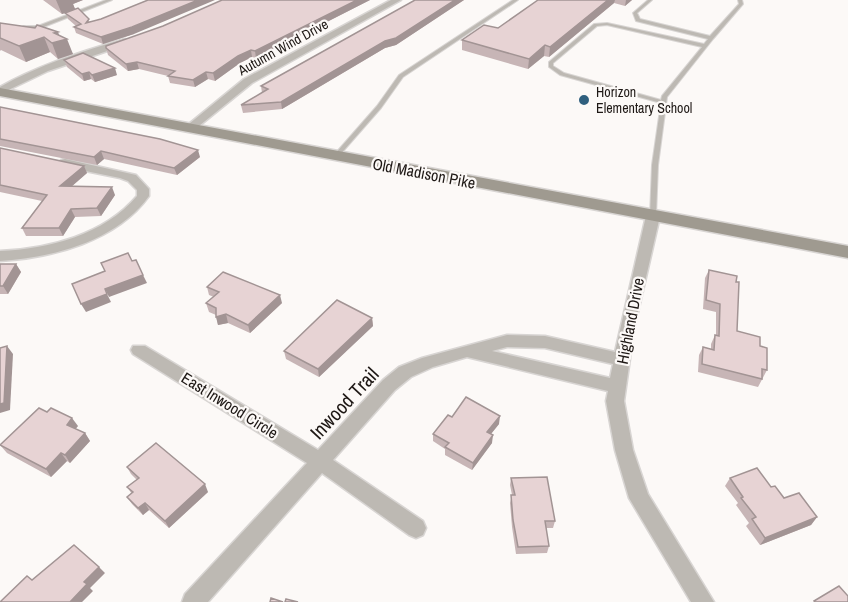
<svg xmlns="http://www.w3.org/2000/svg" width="848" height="602" viewBox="0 0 848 602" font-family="'Archivo Narrow',sans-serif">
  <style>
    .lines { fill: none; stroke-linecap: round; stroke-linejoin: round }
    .lane-casing { stroke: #d8d5d3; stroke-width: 2 }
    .street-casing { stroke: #d8d5d3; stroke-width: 3 }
    .secondary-casing { stroke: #d8d5d3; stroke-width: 3 }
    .lane { fill: #bdb9b3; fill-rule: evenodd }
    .street { fill: #bdb9b3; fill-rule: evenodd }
    .secondary { fill: #9f9a90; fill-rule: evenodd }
    .wall { fill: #c7b5b6 }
    .shaded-wall { fill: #a29494 }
    .building { fill: #e7d3d4; stroke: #a29494; stroke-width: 1.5 }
    .poi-dot { fill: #2f5f7e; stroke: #fcf9f7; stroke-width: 2 }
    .labels { text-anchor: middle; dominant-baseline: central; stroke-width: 4.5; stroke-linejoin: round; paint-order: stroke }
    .far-street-label { font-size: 14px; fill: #1e1815; stroke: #fcf9f7 }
    .far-poi-label { font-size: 14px; fill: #1e1815; stroke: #fcf9f7; text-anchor: start }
    .street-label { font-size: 16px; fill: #1e1815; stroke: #fcf9f7 }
    .near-street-label { font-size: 20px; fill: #1e1815; stroke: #fcf9f7 }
  </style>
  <rect width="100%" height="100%" fill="#fcf9f7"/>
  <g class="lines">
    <defs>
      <g id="lane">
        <path d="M 106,0 L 112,0 L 41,28 L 24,28 L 22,27 L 24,26 L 38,26 Z"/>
        <path d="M 513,0 L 518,0 L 403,77 L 381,108 L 338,157 L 334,157 L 334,155 L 377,106 L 399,75 Z"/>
        <path d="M 648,0 L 652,0 L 637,13 L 640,19 L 710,36 L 739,4 L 738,0 L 742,0 L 743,4 L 713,39 L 667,97 L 658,165 L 656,216 L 653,218 L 650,216 L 652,165 L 661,103 L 560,75 L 549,67 L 549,62 L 594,24 L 607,23 L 704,44 L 708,39 L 636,21 L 633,13 ZM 607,25 L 702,47 L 662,96 L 661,100 L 564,73 L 553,66 L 553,63 L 597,26 Z"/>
      </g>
      <g id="street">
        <path d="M 391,0 L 401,0 L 252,83 L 194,130 L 186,130 L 184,128 L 244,79 Z"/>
        <path d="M 125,39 L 130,42 L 128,44 L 48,71 L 0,94 L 0,87 C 39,65 82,51 125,39 Z"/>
        <path d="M 65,159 L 136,175 L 149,189 L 149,196 C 117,241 52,258 0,261 L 0,251 C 48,249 104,235 137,196 L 137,190 L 128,181 L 120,178 L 61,166 L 61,160 Z"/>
        <path d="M 653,212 L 660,216 L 634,330 L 624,401 L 633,450 L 648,494 L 714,602 L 691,602 L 629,498 L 615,450 L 606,401 L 608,391 L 467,357 L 433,367 L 411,377 L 395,390 L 333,460 L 423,521 L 426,528 L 423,535 L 416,538 L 409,535 L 322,473 L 208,602 L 182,602 L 185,594 L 307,463 L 133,354 L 131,350 L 133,346 L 145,346 L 318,450 L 383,380 L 399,367 L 422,358 L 507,335 L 545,336 L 615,352 L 646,216 ZM 507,347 L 545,348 L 613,364 L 610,378 L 492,351 Z"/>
      </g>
      <path id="secondary" d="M 0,88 L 848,246 L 848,258 L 0,96 Z"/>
    </defs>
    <use href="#lane" class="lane-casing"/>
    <use href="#street" class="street-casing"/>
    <use href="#secondary" class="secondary-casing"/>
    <use href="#lane" class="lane"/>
    <use href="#street" class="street"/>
    <use href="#secondary" class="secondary"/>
  </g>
  <g class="wall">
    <path d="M 43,0 L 83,0 L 73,4 L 75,9 L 90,22 L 134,34 L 103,44 L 76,33 L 74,27 L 76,26 L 68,19 L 66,13 L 62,14 Z"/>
    <path d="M 222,0 L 370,0 L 256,58 L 252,57 L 240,63 L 215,81 L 208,79 L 195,87 L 170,83 L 168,76 L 139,69 L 128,71 L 108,55 L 106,48 L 163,26 Z"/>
    <path d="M 415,0 L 464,0 L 396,45 L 385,48 L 282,109 L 243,113 L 241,105 L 262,93 L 261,86 Z"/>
    <path d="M 538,0 L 632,0 L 625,6 L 614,3 L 549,57 L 544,56 L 528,69 L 462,50 L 462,40 L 498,28 Z"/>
    <path d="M 0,23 L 59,35 L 73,54 L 58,59 L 50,52 L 26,62 L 1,50 L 0,51 Z"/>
    <path d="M 64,60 L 117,75 L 95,82 L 91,79 L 84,81 L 67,67 Z"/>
    <path d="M 0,107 L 200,157 L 177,175 L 104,159 L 97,165 L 0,146 Z"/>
    <path d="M 0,148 L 84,166 L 87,173 L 72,186 L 115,195 L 101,216 L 75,217 L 63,236 L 26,236 L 22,228 L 42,201 L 0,192 Z"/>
    <path d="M 0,264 L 16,264 L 21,272 L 8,294 L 0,294 Z"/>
    <path d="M 709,270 L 736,282 L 737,331 L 760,346 L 767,370 L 758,387 L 698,372 L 699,355 L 703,347 L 711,349 L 711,344 L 715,335 L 716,336 L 716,312 L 703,309 L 705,278 Z"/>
    <path d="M 207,287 L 282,303 L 250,333 L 228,323 L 218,325 L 216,315 L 209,312 L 206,303 L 214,297 L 209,295 Z"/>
    <path d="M 372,318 L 373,326 L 319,377 L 286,359 L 284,351 Z"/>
    <path d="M 452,417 L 499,424 L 491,434 L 492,443 L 472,470 L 445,455 L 445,449 L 433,441 L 433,434 Z"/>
    <path d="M 78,426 L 75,429 L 85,433 L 90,441 L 70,463 L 67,461 L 51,477 L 7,453 L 0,445 Z"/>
    <path d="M 127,467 L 208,492 L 169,528 L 149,510 L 143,515 L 132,504 L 127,497 L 132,494 L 127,487 L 137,480 L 131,474 Z"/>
    <path d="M 511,478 L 555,521 L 553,528 L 546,528 L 549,546 L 547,553 L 516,554 L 512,527 L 510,503 L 512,495 L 510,485 Z"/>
    <path d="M 730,478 L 771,487 L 784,498 L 817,517 L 811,525 L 760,545 L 746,526 L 749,523 L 736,505 L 738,503 L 725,486 Z"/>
  </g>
  <g class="shaded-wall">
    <path d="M 56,0 L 83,0 L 73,4 L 75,9 L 62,14 Z"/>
    <path d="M 198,0 L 215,0 L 134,34 L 103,44 L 101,37 Z"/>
    <path d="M 357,0 L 370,0 L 256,58 L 255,51 Z"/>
    <path d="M 455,0 L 464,0 L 396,45 L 385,48 L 282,109 L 281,102 Z"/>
    <path d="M 608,0 L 615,0 L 614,3 L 549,57 L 550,47 Z"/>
    <path d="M 626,0 L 632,0 L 625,6 Z"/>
    <path d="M 58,32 L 61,40 L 67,39 L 73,54 L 58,59 L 52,43 L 54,33 Z"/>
    <path d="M 44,37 L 50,52 L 26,62 L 19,46 Z"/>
    <path d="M 545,45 L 544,56 L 528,69 L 529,59 Z"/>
    <path d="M 251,50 L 252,57 L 240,63 L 215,81 L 213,73 L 238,56 Z"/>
    <path d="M 137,62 L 139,69 L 128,71 L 126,64 Z"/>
    <path d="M 115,68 L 117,75 L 95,82 L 92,75 Z"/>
    <path d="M 89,72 L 91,79 L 84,81 L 82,74 Z"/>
    <path d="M 206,72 L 208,79 L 195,87 L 193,80 Z"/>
    <path d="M 198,150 L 200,157 L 177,175 L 174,168 Z"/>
    <path d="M 101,151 L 104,159 L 97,165 L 94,157 Z"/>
    <path d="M 84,166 L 87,173 L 63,194 L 60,186 Z"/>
    <path d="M 112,187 L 115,195 L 101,216 L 97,208 Z"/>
    <path d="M 71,209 L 75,217 L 63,236 L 59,228 Z"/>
    <path d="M 16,264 L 21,272 L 8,294 L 3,286 Z"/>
    <path d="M 143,275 L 147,283 L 109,297 L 105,289 Z"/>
    <path d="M 107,294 L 111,302 L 86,312 L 81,304 Z"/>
    <path d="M 280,295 L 282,303 L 250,333 L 248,325 Z"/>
    <path d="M 226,314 L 228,323 L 218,325 L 216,317 Z"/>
    <path d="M 372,318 L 373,326 L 319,377 L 318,369 Z"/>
    <path d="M 7,346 L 13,354 L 10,410 L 0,413 L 0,404 Z"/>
    <path d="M 500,416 L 499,424 L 486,440 L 487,432 Z"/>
    <path d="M 72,418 L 78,426 L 72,433 L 67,425 Z"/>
    <path d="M 85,433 L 90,441 L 70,463 L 65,455 Z"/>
    <path d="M 493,435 L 492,443 L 472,470 L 473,463 Z"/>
    <path d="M 61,453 L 67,461 L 51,477 L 46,469 Z"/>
    <path d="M 205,484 L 208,492 L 169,528 L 165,521 Z"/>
    <path d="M 145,503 L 149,510 L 143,515 L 138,508 Z"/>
    <path d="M 817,517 L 811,525 L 760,545 L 765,538 Z"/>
    <path d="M 99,567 L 105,573 L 90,588 L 93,591 L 82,602 L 70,602 L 84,582 Z"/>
  </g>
  <g class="building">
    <path d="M 148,0 L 198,0 L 132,27 L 101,37 L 74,27 L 81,24 L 65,13 L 78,8 L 89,19 L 86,23 L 101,19 Z"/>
    <path d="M 222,0 L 357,0 L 255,51 L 251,50 L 238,56 L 213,73 L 206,72 L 193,80 L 168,76 L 175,71 L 137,62 L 126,64 L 106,48 L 106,46 L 163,26 Z"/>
    <path d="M 415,0 L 455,0 L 396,38 L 385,41 L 281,102 L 241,105 L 268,89 L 261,86 Z"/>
    <path d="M 538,0 L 608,0 L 550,47 L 545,45 L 529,59 L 462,40 L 484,25 L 498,28 Z"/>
    <path d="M 0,23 L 35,28 L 37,25 L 58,32 L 54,33 L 67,39 L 52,43 L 44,37 L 19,46 L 0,38 Z"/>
    <path d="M 83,53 L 115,68 L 92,75 L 89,72 L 82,74 L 64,60 Z"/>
    <path d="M 0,107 L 160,139 L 198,150 L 174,168 L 101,151 L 94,157 L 0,139 Z"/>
    <path d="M 0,148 L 84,166 L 60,186 L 112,187 L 97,208 L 71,209 L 59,228 L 22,228 L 47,195 L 0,185 Z"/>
    <path d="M 128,253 L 132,261 L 136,260 L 143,275 L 105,289 L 107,294 L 81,304 L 72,284 L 105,271 L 101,263 Z"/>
    <path d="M 0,264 L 16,264 L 3,286 L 0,286 Z"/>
    <path d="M 709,270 L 737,276 L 736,282 L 739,282 L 737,331 L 760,337 L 760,346 L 767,348 L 767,370 L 762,369 L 762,379 L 702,364 L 703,347 L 714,350 L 715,335 L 719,336 L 720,304 L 706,300 Z"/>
    <path d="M 223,272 L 280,295 L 248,325 L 226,314 L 216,317 L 216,308 L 206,303 L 219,292 L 207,287 Z"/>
    <path d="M 337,300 L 372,318 L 318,369 L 284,351 Z"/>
    <path d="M 7,346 L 4,403 L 0,404 L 0,348 Z"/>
    <path d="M 466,397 L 500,416 L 487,432 L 493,435 L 473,463 L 445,447 L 449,443 L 433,434 L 448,415 L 452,417 Z"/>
    <path d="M 39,408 L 47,412 L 51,408 L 72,418 L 67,425 L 85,433 L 65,455 L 61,453 L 46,469 L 0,445 Z"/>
    <path d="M 156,443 L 205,484 L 165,521 L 145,503 L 138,508 L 127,497 L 133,492 L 127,487 L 139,478 L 127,467 Z"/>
    <path d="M 757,468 L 771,487 L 775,486 L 784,498 L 799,493 L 817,517 L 765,538 L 752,519 L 756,517 L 741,498 L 743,497 L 730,478 Z"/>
    <path d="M 547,477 L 555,521 L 545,521 L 549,546 L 518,547 L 513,520 L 511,495 L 515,495 L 511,478 Z"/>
    <path d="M 74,545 L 99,567 L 84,582 L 87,584 L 70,602 L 0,602 L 27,576 L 32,580 Z"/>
    <path d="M 839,586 L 848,596 L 848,602 L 815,602 L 814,601 Z"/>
    <path d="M 271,598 L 283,602 L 270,602 Z"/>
    <path d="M 286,599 L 298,602 L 285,602 Z"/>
  </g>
  <circle class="poi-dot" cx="584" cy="100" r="6"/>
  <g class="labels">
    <g class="far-street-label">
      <text transform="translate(283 47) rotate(-29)">Autumn Wind Drive</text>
    </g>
    <g class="far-poi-label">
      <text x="596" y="92">Horizon<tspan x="596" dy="16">Elementary School</tspan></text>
    </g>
    <g class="street-label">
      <text transform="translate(424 173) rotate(11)">Old Madison Pike</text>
      <text transform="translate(630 321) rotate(-79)">Highland Drive</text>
      <text transform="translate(230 405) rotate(32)">East Inwood Circle</text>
    </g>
    <g class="near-street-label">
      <text transform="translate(344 403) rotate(-47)">Inwood Trail</text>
    </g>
  </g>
</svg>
